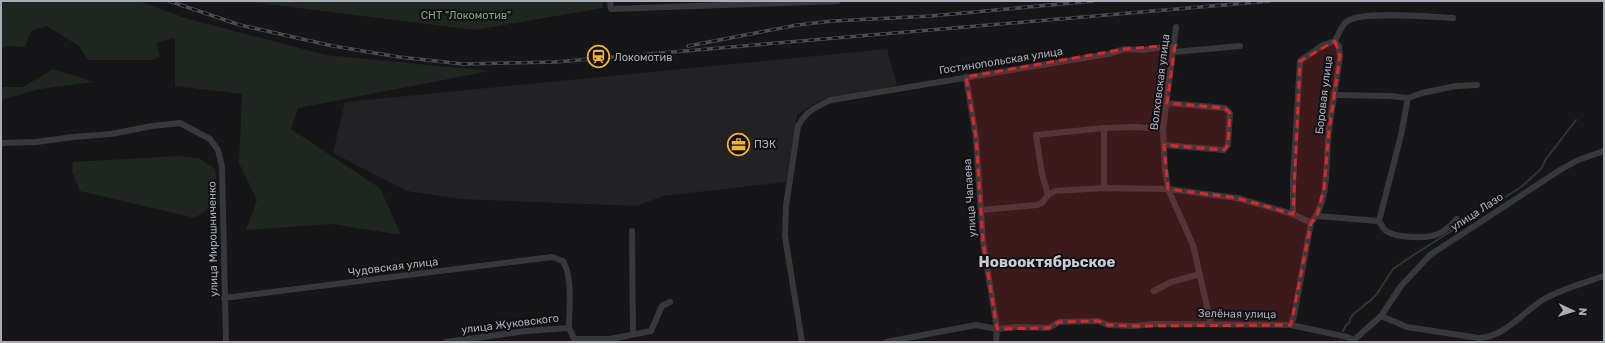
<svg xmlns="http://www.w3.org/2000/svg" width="1605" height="343" viewBox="0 0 1605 343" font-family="Rubik,sans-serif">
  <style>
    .built { fill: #222225 }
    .green { fill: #1e261f }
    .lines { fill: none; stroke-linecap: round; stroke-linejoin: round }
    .stream { stroke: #2c353c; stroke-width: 2 }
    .minor { stroke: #37383d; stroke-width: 6 }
    .rail-casing { stroke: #4a4c52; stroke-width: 3.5 }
    .rail { stroke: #111113; stroke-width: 2; stroke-dasharray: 6; stroke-linecap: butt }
    .marked { fill: #d62828; fill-opacity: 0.2; stroke: #d62828; stroke-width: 3; stroke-dasharray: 8 5; stroke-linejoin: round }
    .labels { text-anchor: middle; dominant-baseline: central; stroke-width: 4; stroke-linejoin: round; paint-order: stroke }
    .park-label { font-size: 11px; fill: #7fa381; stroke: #111113 }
    .poi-label { font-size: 11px; fill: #a8adb8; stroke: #111113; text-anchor: start }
    .street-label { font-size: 11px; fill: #a8adb8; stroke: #111113 }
    .district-label { font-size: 15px; font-weight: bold; fill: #c9ccd4; stroke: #111113 }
  </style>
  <rect width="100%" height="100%" fill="#161618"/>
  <path class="built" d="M 887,49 L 897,85 L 819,101 L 797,115 L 786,182 L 663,196 L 637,206 L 460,199 L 407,191 L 333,153 L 345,102 Z"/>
  <g class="green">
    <path d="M 1,1 L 139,1 L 185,18 L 326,55 L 490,71 L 298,108 L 291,129 L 380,188 L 401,235 L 332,224 L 246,230 L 257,200 L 239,163 L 242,94 L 175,86 L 175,38 L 156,43 L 160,57 L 151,60 L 88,60 L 79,46 L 47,26 L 31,31 L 25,47 L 6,46 L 1,49 Z"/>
    <path d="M 243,1 L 602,1 L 603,8 L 475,30 Z"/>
    <path d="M 53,69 L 94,82 L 40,89 L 1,100 L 1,87 L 23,87 Z"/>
    <path d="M 177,156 L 199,158 L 215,169 L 219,201 L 195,218 L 80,191 L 72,172 L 73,162 Z"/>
  </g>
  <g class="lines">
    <g class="stream">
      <path d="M 1343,331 L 1346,325 L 1349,323 C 1351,311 1361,311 1366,303 L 1369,302 L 1377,294 L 1393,269 L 1415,254 L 1521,187 L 1541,169 L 1546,159 L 1576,120"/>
      <path d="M 1340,342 L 1340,341"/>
    </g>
    <g class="minor">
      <path d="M 610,1 L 611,9 L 838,1"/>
      <path d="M 1176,27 L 1163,129 L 1165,169 L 1168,189 L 1193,245 L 1211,324"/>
      <path d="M 1335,41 C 1338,35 1341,27 1346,22 C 1360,10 1433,17 1453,18"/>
      <path d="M 1174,52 L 1240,46"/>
      <path d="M 966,77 L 976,138 L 983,242 L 997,329 L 996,342"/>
      <path d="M 1335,95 L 1391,96 L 1408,98 L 1422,93 L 1456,86 L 1477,85"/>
      <path d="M 1408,98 L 1401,135 L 1379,221 C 1381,224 1383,229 1386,231 C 1397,238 1426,239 1438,234 C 1446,231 1451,225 1457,219"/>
      <path d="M 1104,128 L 1104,188"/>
      <path d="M 1,143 L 36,142 L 73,137 L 111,134 L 152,126 L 180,123 L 210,139 L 218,150 L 222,167 L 226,342"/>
      <path d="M 1164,145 L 1224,150 L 1228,145 L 1230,113 L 1225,108 L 1167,103"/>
      <path d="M 1048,195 L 1042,174 L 1036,135 L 1104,128 L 1135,127 L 1163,129"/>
      <path d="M 981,210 L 1037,205 L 1042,203 L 1048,195 L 1055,191 L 1104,188 L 1168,189 L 1237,198 L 1293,214 L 1311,223"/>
      <path d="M 1293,214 L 1293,179 L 1300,61 L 1323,45 L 1335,41"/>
      <path d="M 1317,216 L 1379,221"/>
      <path d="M 632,231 L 633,334"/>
      <path d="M 1154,291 L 1171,282 L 1200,274"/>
      <path d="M 224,298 L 552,257 L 563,261 C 573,277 569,308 569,328"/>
      <path d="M 1381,316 L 1401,286 L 1430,255 L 1560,170 L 1578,160 L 1604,151"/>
      <path d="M 1291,325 L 1294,316 L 1311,223 C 1331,199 1325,160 1329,130 C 1332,106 1337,81 1340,56 L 1339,46 L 1335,41"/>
      <path d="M 446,342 L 526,331 L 569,328 L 574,339 L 610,339 L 651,331 L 662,306 L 670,302"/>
      <path d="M 802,342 L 785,236 L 786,206 L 798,126 C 806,111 816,107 831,100 L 1108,54 L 1125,49 L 1143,50 L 1175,45"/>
      <path d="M 886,342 L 976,325 L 997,329 L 1017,327 L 1049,328 L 1059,322 L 1098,321 L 1108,325 L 1134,326 L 1153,324 L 1291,325 L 1347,337 L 1354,340 L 1381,316 L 1407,327 L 1479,338 C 1505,337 1523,312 1544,299 C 1562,289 1584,283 1604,276"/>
    </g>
    <defs>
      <g id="rail">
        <path d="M 169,1 L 240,25 L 333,46 L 399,57 L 463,64 L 555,62 L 1270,1"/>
        <path d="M 688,46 L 797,25 L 833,21 L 931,16 L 1093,1"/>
      </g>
    </defs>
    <use href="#rail" class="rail-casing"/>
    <use href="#rail" class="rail"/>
  </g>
  <path class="marked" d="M 1335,41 L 1340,56 L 1329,131 L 1324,189 L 1317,216 L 1311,223 L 1291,325 L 1134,326 L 1108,325 L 1098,321 L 1059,322 L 1049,328 L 997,329 L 983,242 L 976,138 L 966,77 L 1125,49 L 1175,45 L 1167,103 L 1225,108 L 1230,113 L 1228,145 L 1224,150 L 1164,145 L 1168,189 L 1237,198 L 1293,214 L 1300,61 Z"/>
  <defs>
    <symbol id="station-ring" viewBox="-11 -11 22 22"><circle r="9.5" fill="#111113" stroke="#f2b134" stroke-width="1.5"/><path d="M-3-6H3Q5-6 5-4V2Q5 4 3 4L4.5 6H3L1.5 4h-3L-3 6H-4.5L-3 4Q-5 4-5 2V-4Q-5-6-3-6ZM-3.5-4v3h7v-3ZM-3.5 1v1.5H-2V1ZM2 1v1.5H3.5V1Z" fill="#f2b134"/></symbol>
    <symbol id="office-ring" viewBox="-11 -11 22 22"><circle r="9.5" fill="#111113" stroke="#f2b134" stroke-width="1.5"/><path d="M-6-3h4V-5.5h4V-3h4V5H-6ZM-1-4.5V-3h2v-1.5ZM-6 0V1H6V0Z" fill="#f2b134"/></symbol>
  </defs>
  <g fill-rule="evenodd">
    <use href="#station-ring" x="586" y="44" width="25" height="25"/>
    <use href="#office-ring" x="726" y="132" width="25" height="25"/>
  </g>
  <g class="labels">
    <g class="park-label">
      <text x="466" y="15">СНТ "Локомотив"</text>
    </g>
    <g class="poi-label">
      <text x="614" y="57">Локомотив</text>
      <text x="754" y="144">ПЭК</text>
    </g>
    <g class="street-label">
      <text transform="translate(1001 61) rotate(-9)">Гостинопольская улица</text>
      <text transform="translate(1160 82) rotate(-83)">Волховская улица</text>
      <text transform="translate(1324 95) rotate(-83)">Боровая улица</text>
      <text transform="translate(970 198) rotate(-94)">улица Чапаева</text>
      <text transform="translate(1477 212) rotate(-33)">улица Лазо</text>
      <text transform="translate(213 239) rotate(-91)">улица Мирошниченко</text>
      <text transform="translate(393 267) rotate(-7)">Чудовская улица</text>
      <text transform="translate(1237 314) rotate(1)">Зелёная улица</text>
      <text transform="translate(510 324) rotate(-7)">улица Жуковского</text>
    </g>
    <g class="district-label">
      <text x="1047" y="262">Новооктябрьское</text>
    </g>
  </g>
  <rect width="1605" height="343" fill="none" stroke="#a8adb8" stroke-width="4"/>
  <g transform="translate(1573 311) rotate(94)" stroke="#111113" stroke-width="3" paint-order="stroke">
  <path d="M0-3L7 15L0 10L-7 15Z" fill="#a8adb8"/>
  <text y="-6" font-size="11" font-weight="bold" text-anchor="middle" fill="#a8adb8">N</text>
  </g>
</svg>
